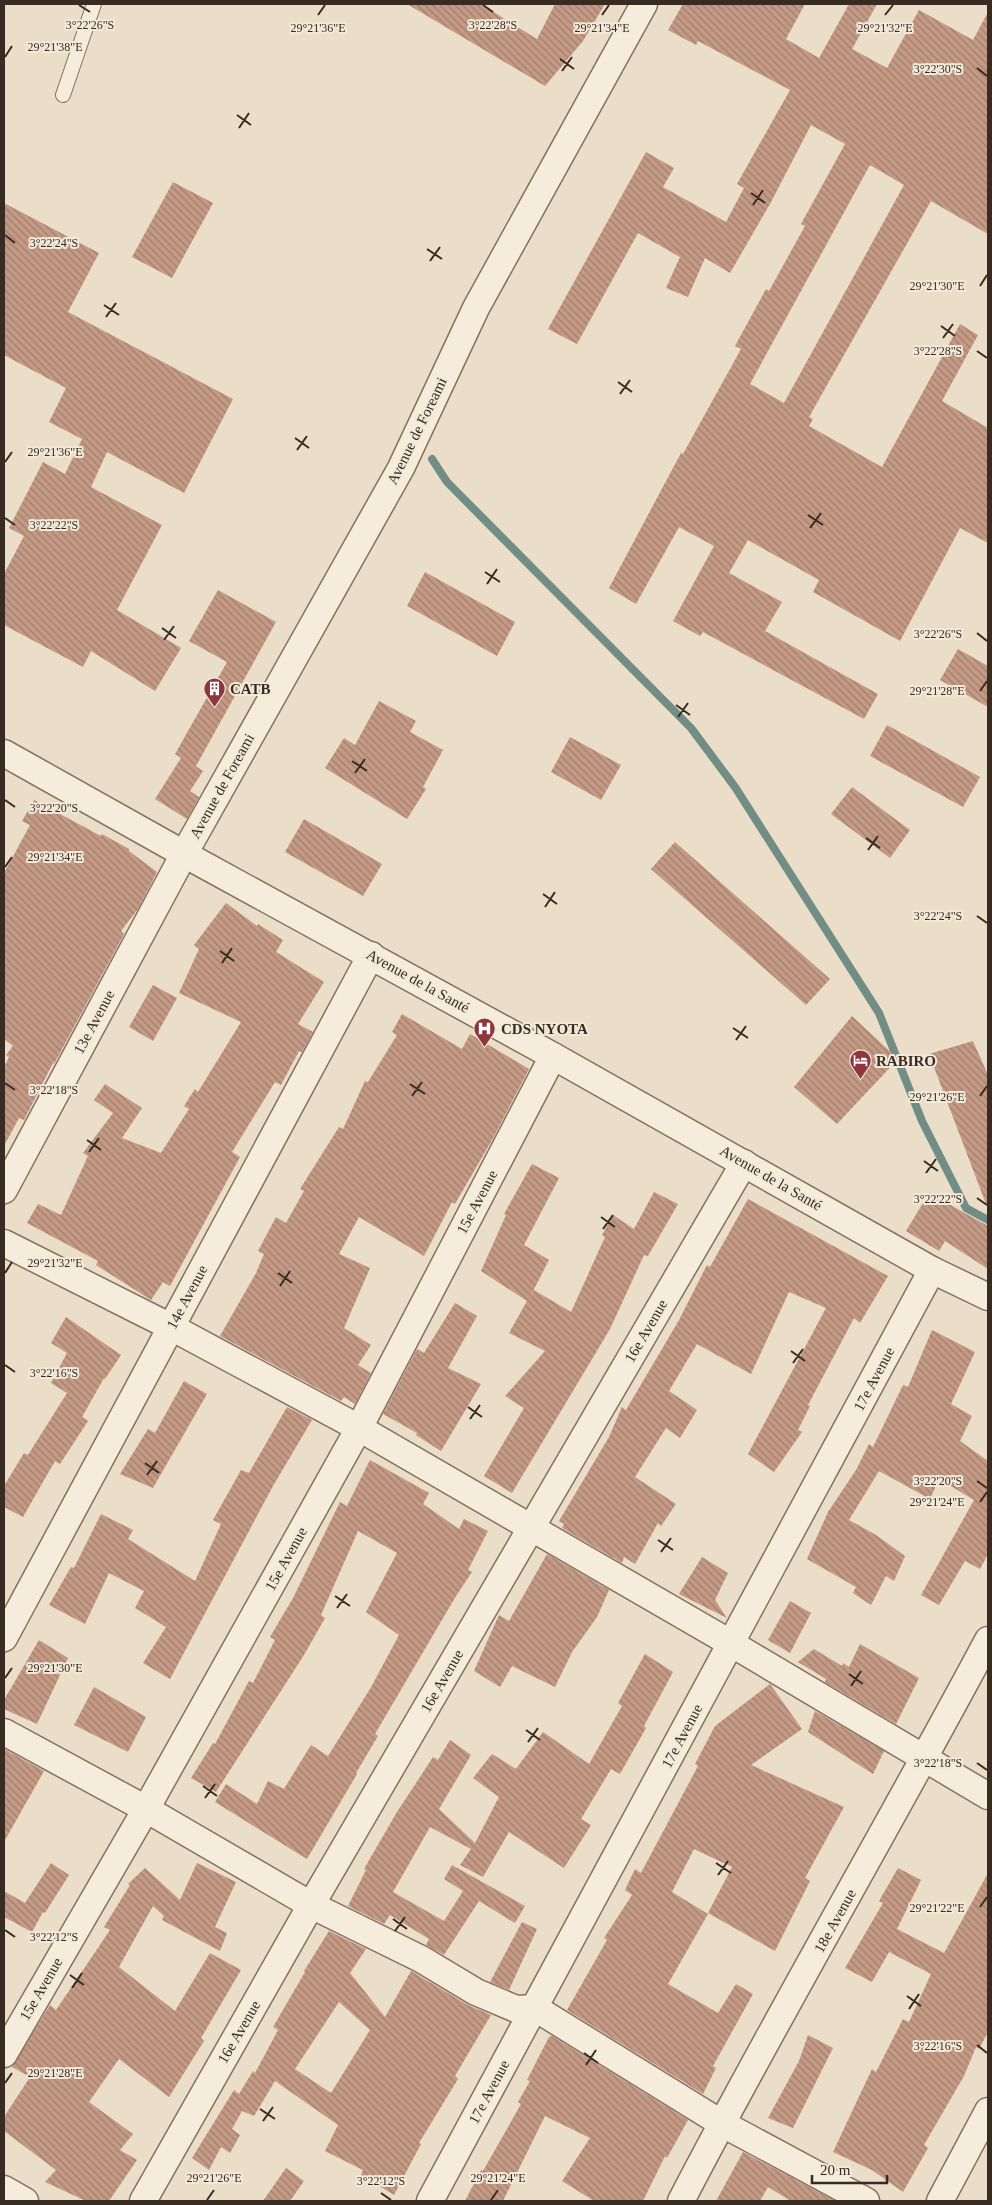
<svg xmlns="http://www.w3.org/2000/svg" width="992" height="2205" viewBox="0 0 992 2205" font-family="'Times New Roman',serif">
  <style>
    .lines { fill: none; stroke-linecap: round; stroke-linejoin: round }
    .stream { stroke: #718d84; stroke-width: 8 }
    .building { fill: url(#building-back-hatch); fill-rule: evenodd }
    .service-casing { stroke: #857160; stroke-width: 16 }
    .minor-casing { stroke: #857160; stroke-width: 29 }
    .service { stroke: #f5ecdc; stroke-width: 14 }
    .minor { stroke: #f5ecdc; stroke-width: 26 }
    .ticks { fill: none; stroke: #372b22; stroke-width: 2 }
    .labels { text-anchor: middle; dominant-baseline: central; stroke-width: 4; stroke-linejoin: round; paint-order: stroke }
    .street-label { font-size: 15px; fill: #372b22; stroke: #f2e9d8 }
    .poi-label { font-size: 15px; font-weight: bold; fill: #372b22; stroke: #f2e9d8; text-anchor: start }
    .ticks-label { font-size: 12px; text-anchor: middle; fill: #372b22; stroke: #f2e9d8; stroke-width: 4; stroke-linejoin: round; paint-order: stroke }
  </style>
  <defs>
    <pattern id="building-back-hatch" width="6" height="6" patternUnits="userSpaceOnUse" patternTransform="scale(1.25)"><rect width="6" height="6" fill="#c49a84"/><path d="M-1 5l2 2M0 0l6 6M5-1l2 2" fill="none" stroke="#a07e6c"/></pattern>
  </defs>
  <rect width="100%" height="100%" fill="#eadec9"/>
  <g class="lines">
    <path class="stream" d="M 432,459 L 447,482 L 691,728 L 735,787 L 879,1013 L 922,1121 L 966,1208 L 988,1220"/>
  </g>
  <g class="building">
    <path d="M 407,4 L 481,4 L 537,39 L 555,4 L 605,4 L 583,41 L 545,86 Z"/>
    <path d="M 683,4 L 805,4 L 786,39 L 819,58 L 849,4 L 877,4 L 852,49 L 887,68 L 919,10 L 973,40 L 988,12 L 988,234 L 931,201 L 809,417 L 813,419 L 809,426 L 882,467 L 960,324 L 978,335 L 942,401 L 988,428 L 988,543 L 960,528 L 900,641 L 813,592 L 819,580 L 748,540 L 729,573 L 782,602 L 765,631 L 878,694 L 864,719 L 703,632 L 700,636 L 673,621 L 714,546 L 679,527 L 636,604 L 609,588 L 681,453 L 683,454 L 741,349 L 735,346 L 766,289 L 769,291 L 805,226 L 801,224 L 845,144 L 811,125 L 770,204 L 730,273 L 705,258 L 688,297 L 666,288 L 680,257 L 638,233 L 577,344 L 548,329 L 646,152 L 674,168 L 663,187 L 726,222 L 744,188 L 737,184 L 790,90 L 698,41 L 696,45 L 668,30 ZM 870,165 L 904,185 L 784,403 L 750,384 Z"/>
    <path d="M 173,182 L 213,203 L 172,278 L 132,257 Z"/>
    <path d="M 4,203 L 99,253 L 68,312 L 233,399 L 184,493 L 107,452 L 91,487 L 162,525 L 117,610 L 181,648 L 155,691 L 91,651 L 83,667 L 4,625 L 4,574 L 24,536 L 9,528 L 43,462 L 65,474 L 82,439 L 49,422 L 66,388 L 4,355 Z"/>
    <path d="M 425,572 L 515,622 L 497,656 L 407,606 Z"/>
    <path d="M 218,590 L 276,622 L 196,766 L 191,763 L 203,771 L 190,791 L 199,797 L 187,819 L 155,799 L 181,758 L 175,754 L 227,662 L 189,641 Z"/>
    <path d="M 958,649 L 988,666 L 988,707 L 940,680 Z"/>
    <path d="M 379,701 L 416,721 L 410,732 L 443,750 L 423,787 L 426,789 L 407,819 L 325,768 L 344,738 L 355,745 Z"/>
    <path d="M 887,725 L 980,777 L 963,807 L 870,756 Z"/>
    <path d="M 570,737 L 621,765 L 601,800 L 551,772 Z"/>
    <path d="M 852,787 L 910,830 L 890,858 L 831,814 Z"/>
    <path d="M 34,800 L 101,836 L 102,834 L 129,849 L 129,851 L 157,872 L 138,909 L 121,931 L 124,934 L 54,1064 L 53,1063 L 24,1120 L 19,1118 L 4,1146 L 4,1067 L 9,1057 L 6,1055 L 13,1046 L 4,1039 L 4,873 L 30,825 L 22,821 Z"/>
    <path d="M 304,819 L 382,864 L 363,896 L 285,852 Z"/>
    <path d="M 675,842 L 830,979 L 806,1005 L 651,869 Z"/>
    <path d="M 226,903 L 257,926 L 258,924 L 283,940 L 276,952 L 324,982 L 298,1024 L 313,1032 L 302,1052 L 299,1051 L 281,1085 L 275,1082 L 232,1152 L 240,1157 L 170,1286 L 163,1282 L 151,1300 L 96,1265 L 98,1261 L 27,1223 L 38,1204 L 61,1215 L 88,1156 L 83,1153 L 113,1113 L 94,1100 L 105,1084 L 142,1108 L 122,1138 L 161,1153 L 189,1109 L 184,1106 L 195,1089 L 198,1092 L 241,1022 L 179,993 L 199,949 L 194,945 Z"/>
    <path d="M 153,985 L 177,998 L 153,1041 L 129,1027 Z"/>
    <path d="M 402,1014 L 462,1049 L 470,1034 L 529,1069 L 492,1140 L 455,1204 L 452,1202 L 424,1256 L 359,1217 L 339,1254 L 370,1268 L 344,1328 L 371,1345 L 358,1365 L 371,1373 L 355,1404 L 344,1397 L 341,1401 L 220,1336 L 256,1273 L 264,1254 L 258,1251 L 276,1217 L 286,1223 L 304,1191 L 300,1189 L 339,1127 L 343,1129 L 365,1081 L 368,1082 L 397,1035 L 392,1032 Z"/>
    <path d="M 852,1016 L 898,1059 L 837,1124 L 794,1087 Z"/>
    <path d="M 973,1041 L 988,1075 L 988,1204 L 986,1204 L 929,1054 Z"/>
    <path d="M 532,1164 L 559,1178 L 524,1245 L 549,1260 L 528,1301 L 534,1290 L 571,1312 L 605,1237 L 602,1235 L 613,1215 L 634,1229 L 654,1192 L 678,1204 L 648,1256 L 644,1255 L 610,1329 L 512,1493 L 484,1476 L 524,1408 L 505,1396 L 545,1351 L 509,1333 L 527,1301 L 481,1271 L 506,1215 L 504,1214 Z"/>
    <path d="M 929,1193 L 988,1226 L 988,1269 L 945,1241 L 939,1251 L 906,1231 Z"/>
    <path d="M 748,1199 L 888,1276 L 860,1323 L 854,1318 L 808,1405 L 810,1406 L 798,1430 L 802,1432 L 774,1472 L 748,1454 L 826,1308 L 789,1292 L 751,1374 L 697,1344 L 669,1391 L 697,1410 L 680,1438 L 666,1428 L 635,1477 L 676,1504 L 661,1526 L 658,1523 L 635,1564 L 624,1557 L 622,1563 L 562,1528 L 564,1524 L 559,1521 L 609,1437 L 622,1407 L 626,1410 L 679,1320 L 707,1265 L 710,1267 Z"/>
    <path d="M 455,1303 L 477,1316 L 448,1368 L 481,1384 L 441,1451 L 416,1435 L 417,1433 L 383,1414 L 417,1349 L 424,1353 Z"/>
    <path d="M 66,1317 L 121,1355 L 105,1379 L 104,1378 L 82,1417 L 88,1421 L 60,1464 L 55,1461 L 23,1517 L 4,1507 L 4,1486 L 24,1453 L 28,1455 L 67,1393 L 51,1383 L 67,1353 L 51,1343 Z"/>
    <path d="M 932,1330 L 975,1352 L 951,1404 L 972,1416 L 960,1441 L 988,1461 L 988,1554 L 980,1569 L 965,1561 L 939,1605 L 921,1595 L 974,1500 L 939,1479 L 930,1499 L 879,1471 L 849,1520 L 876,1535 L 905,1556 L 894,1581 L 886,1576 L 871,1605 L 853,1593 L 856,1587 L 807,1559 L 828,1512 L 856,1470 L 869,1444 L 873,1447 L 903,1385 L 908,1387 Z"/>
    <path d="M 184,1381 L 207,1394 L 153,1488 L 120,1474 L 148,1429 L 155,1433 Z"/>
    <path d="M 287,1407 L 312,1420 L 273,1486 L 170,1679 L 143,1663 L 166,1627 L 135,1608 L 144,1591 L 109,1573 L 85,1624 L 49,1605 L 71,1567 L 74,1568 L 101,1514 L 133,1530 L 128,1539 L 195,1581 L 221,1524 L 213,1520 L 241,1470 L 249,1473 Z"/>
    <path d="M 370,1460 L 429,1493 L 423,1504 L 459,1529 L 464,1519 L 488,1531 L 468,1570 L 472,1572 L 456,1596 L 375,1734 L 378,1736 L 356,1773 L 357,1774 L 307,1859 L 215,1802 L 226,1784 L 257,1804 L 268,1781 L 284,1789 L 311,1745 L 328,1756 L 370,1689 L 399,1635 L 366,1612 L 397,1553 L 358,1531 L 321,1615 L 325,1618 L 304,1655 L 216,1792 L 191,1778 L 213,1743 L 215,1744 L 249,1681 L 253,1683 L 275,1640 L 270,1637 L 293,1598 L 340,1502 L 347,1506 Z"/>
    <path d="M 547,1554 L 609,1590 L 597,1617 L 572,1652 L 555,1687 L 512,1666 L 500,1687 L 474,1671 L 499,1615 L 509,1621 Z"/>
    <path d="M 702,1557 L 728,1573 L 715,1600 L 727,1618 L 679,1594 Z"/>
    <path d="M 790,1601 L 811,1613 L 790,1653 L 768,1640 Z"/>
    <path d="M 39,1640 L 68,1658 L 37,1724 L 4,1709 L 4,1700 Z"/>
    <path d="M 860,1644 L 919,1678 L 896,1724 L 825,1682 L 826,1679 L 798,1662 L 814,1649 L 842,1666 L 843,1663 L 849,1667 Z"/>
    <path d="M 645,1654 L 673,1672 L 644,1726 L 646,1728 L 620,1774 L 611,1769 L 581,1819 L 591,1825 L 564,1868 L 509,1832 L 483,1877 L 460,1865 L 471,1849 L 430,1827 L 393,1892 L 444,1921 L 463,1891 L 444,1879 L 452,1865 L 525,1906 L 515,1923 L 479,1901 L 444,1955 L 426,1945 L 429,1939 L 390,1915 L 384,1924 L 348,1906 L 366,1870 L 364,1869 L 397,1812 L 433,1757 L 438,1760 L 450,1740 L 471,1755 L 439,1809 L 475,1843 L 499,1797 L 473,1778 L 492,1754 L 516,1769 L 543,1732 L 589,1764 L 622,1706 L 618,1703 Z"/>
    <path d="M 770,1684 L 802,1729 L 751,1765 L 844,1807 L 805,1878 L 810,1881 L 775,1951 L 708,1913 L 732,1867 L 694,1849 L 672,1892 L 708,1914 L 668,1984 L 718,2013 L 736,1984 L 753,1994 L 713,2066 L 716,2068 L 703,2094 L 567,2010 L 607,1940 L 604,1938 L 632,1895 L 625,1890 L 635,1869 L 641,1873 L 698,1766 L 695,1764 L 715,1726 Z"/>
    <path d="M 94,1687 L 146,1717 L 128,1752 L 74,1725 Z"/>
    <path d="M 815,1711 L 884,1751 L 873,1774 L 808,1732 Z"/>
    <path d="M 4,1749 L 44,1771 L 4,1842 Z"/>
    <path d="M 51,1863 L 69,1875 L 45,1913 L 43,1912 L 32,1932 L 4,1917 L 4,1891 L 25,1903 Z"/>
    <path d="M 197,1863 L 236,1882 L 215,1927 L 227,1933 L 220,1951 L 162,1920 L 164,1916 L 153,1906 L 119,1967 L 175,2011 L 210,1953 L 241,1970 L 201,2038 L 204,2041 L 169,2097 L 119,2059 L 89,2102 L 133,2134 L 120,2150 L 137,2160 L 109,2201 L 86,2201 L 45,2182 L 56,2170 L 4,2131 L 4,2117 L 30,2077 L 12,2067 L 50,2005 L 56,2010 L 110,1930 L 104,1927 L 130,1885 L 128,1884 L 145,1868 L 180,1900 Z"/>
    <path d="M 898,1868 L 921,1880 L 897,1929 L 944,1953 L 988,1873 L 988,2032 L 979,2049 L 976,2047 L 964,2076 L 924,2145 L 928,2148 L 903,2192 L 872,2170 L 833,2152 L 872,2069 L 876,2072 L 903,2019 L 909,2022 L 931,1974 L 889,1952 L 872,1982 L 845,1968 L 883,1903 L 879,1901 Z"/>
    <path d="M 522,1922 L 537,1929 L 509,1990 L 490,1982 Z"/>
    <path d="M 329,1931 L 366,1949 L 350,1973 L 385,2017 L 411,1971 L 468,2005 L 491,2015 L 455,2076 L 458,2079 L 419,2143 L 421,2144 L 394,2195 L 361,2175 L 363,2170 L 325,2151 L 338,2125 L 275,2081 L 254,2116 L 242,2111 L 232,2129 L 240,2135 L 230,2153 L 221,2147 L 209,2170 L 192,2158 L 234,2090 L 239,2094 L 253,2071 L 255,2073 L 278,2030 L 273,2027 L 305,1972 L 304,1971 ZM 339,2002 L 370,2030 L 331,2093 L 295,2069 Z"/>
    <path d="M 808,2035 L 833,2048 L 793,2128 L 768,2118 L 799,2061 Z"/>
    <path d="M 552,2036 L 688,2120 L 667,2158 L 665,2156 L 643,2201 L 594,2201 L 562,2181 L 590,2138 L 545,2116 L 503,2201 L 465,2201 L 481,2170 L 483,2171 L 521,2104 L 518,2102 L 530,2081 L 527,2080 L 549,2037 Z"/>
    <path d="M 743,2152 L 835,2201 L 791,2201 L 768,2187 L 760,2201 L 716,2201 Z"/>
    <path d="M 286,2168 L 304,2181 L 290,2201 L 263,2201 Z"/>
  </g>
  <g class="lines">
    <defs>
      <path id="service" d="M 63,95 L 94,4"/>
      <g id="minor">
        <path d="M 4,753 L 184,854 L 553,1056 L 932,1270 L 988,1297"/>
        <path d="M 4,1190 L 184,854 L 401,468 L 476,308 L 644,4"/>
        <path d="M 4,1243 L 171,1327 L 359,1428 L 732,1644 L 988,1796"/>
        <path d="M 4,1638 L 371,955"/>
        <path d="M 4,1732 L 146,1809 L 311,1905 L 421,1959 L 476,1992 L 516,2009 L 535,2008 L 721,2123 L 866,2201"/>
        <path d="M 4,2054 L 146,1809 L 359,1428 L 553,1056"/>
        <path d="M 4,2189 L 25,2201"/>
        <path d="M 143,2201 L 311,1905 L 744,1163"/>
        <path d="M 430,2201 L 932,1270"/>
        <path d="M 681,2201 C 779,2012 888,1828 988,1640"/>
        <path d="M 940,2201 L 988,2111"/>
      </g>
    </defs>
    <use href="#service" class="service-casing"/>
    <use href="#minor" class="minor-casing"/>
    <use href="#service" class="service"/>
    <use href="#minor" class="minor"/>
  </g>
  <path class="ticks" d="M 79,5 L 90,12M 483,5 L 493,12M 318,15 L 325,5M 602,15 L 609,5M 885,15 L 893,5M 5,57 L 12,46M 560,59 L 574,69M 977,68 L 987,76M 562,71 L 572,57M 237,115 L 251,125M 239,128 L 249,113M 751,193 L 765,203M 753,205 L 763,190M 5,235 L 15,243M 427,249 L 442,259M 430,261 L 440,247M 980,286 L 987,275M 104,305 L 119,315M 106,317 L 116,303M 941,326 L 955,336M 943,338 L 953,324M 977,351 L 987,358M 618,382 L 632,392M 620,394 L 630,380M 295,438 L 309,448M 297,450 L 307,436M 5,462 L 12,452M 808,515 L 823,525M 5,518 L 15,525M 810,528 L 821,513M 485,572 L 500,582M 487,584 L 497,569M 162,628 L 176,638M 977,633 L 987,641M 164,640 L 174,626M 980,691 L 987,681M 676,705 L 690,715M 678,717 L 688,703M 352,761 L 367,771M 355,773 L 365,759M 5,800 L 15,807M 866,838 L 880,848M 868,850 L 878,836M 5,867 L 12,857M 543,894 L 557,904M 545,907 L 555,892M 977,916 L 987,923M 220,951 L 234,961M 222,963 L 232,948M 733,1028 L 748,1038M 736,1040 L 746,1026M 5,1083 L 15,1090M 410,1084 L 425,1094M 412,1096 L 422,1082M 980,1096 L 987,1086M 87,1140 L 101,1150M 89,1152 L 99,1138M 924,1161 L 938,1171M 926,1173 L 936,1159M 977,1198 L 987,1205M 601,1217 L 615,1227M 603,1229 L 613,1215M 5,1273 L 12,1262M 278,1273 L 292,1283M 280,1286 L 290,1271M 791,1351 L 805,1361M 793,1363 L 803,1349M 5,1365 L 15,1372M 468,1407 L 482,1417M 470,1419 L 480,1405M 145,1463 L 159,1473M 147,1475 L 157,1461M 977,1481 L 987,1488M 980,1502 L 987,1492M 658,1540 L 673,1550M 661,1552 L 671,1538M 335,1596 L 350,1606M 337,1608 L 347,1594M 849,1674 L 863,1684M 5,1678 L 12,1668M 851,1686 L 861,1671M 526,1730 L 540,1740M 528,1742 L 538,1728M 977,1763 L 987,1770M 203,1786 L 217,1796M 205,1798 L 215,1784M 716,1863 L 731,1873M 718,1875 L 728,1861M 980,1907 L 987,1897M 393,1919 L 407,1929M 5,1930 L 15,1937M 395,1931 L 405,1917M 70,1975 L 84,1985M 72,1988 L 82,1973M 907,1996 L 921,2006M 909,2009 L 919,1994M 977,2045 L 987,2053M 584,2053 L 598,2063M 586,2065 L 596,2050M 5,2083 L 12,2073M 260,2109 L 275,2119M 263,2121 L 273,2107M 381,2193 L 391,2200M 207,2200 L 214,2190M 491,2200 L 498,2190"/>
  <defs>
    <symbol id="building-pin" viewBox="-11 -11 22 30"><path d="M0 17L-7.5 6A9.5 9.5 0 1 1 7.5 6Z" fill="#8d363d" stroke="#f2e9d8"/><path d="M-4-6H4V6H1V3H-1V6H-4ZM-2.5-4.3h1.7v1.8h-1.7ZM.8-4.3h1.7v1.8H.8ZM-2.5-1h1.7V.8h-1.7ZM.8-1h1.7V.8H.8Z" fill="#fff"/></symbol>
    <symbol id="hospital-pin" viewBox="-11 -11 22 30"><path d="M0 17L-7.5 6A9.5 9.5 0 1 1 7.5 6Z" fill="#8d363d" stroke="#f2e9d8"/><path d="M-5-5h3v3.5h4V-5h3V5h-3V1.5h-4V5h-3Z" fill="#fff"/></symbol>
    <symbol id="hotel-pin" viewBox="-11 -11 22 30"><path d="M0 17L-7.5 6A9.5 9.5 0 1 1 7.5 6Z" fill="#8d363d" stroke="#f2e9d8"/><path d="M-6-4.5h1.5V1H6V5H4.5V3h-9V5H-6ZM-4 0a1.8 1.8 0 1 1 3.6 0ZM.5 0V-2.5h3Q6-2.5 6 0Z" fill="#fff"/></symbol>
  </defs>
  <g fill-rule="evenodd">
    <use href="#building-pin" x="202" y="676" width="25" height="34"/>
    <use href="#hospital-pin" x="472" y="1016" width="25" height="34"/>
    <use href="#hotel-pin" x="848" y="1048" width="25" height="34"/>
  </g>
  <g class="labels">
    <g class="street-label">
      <text transform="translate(417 431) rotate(-64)">Avenue de Foreami</text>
      <text transform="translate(222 786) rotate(-61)">Avenue de Foreami</text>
      <text transform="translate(418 981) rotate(29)">Avenue de la Santé</text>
      <text transform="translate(94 1022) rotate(-62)">13e Avenue</text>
      <text transform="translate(771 1178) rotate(30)">Avenue de la Santé</text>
      <text transform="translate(477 1202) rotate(-62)">15e Avenue</text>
      <text transform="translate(187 1297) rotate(-62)">14e Avenue</text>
      <text transform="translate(646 1331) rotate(-60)">16e Avenue</text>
      <text transform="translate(874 1379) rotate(-62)">17e Avenue</text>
      <text transform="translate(286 1559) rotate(-61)">15e Avenue</text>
      <text transform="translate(442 1681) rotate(-60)">16e Avenue</text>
      <text transform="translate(682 1736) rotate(-62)">17e Avenue</text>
      <text transform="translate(835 1921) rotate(-61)">18e Avenue</text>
      <text transform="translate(41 1989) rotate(-60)">15e Avenue</text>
      <text transform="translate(239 2032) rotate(-60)">16e Avenue</text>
      <text transform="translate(489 2092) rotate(-62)">17e Avenue</text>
    </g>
    <g class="poi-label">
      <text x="230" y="689">CATB</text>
      <text x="501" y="1029">CDS NYOTA</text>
      <text x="876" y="1061">RABIRO</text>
    </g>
  </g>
  <g class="ticks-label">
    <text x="90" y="29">3°22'26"S</text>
    <text x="493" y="29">3°22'28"S</text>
    <text x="318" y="32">29°21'36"E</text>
    <text x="602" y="32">29°21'34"E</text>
    <text x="885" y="32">29°21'32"E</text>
    <text x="55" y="51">29°21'38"E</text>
    <text x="938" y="73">3°22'30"S</text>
    <text x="54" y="247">3°22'24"S</text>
    <text x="937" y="290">29°21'30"E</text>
    <text x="938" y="355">3°22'28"S</text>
    <text x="55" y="456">29°21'36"E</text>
    <text x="54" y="529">3°22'22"S</text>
    <text x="938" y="638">3°22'26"S</text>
    <text x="937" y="695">29°21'28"E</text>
    <text x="54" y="812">3°22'20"S</text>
    <text x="55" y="861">29°21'34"E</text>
    <text x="938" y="920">3°22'24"S</text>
    <text x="54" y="1094">3°22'18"S</text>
    <text x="937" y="1101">29°21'26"E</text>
    <text x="938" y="1203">3°22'22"S</text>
    <text x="55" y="1267">29°21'32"E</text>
    <text x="54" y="1377">3°22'16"S</text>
    <text x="938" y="1485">3°22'20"S</text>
    <text x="937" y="1506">29°21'24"E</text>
    <text x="55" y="1672">29°21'30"E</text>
    <text x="938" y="1767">3°22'18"S</text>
    <text x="937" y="1912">29°21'22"E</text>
    <text x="54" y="1941">3°22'12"S</text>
    <text x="938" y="2050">3°22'16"S</text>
    <text x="55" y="2077">29°21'28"E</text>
    <text x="214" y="2182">29°21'26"E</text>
    <text x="498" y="2182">29°21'24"E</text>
    <text x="381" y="2185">3°22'12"S</text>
  </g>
  <rect width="992" height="2205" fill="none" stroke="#372b22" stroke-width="10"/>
  <path d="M812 2175v8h75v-8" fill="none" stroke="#372b22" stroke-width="2.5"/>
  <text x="820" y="2175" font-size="15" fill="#372b22" stroke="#f2e9d8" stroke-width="4" paint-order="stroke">20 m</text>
</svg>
